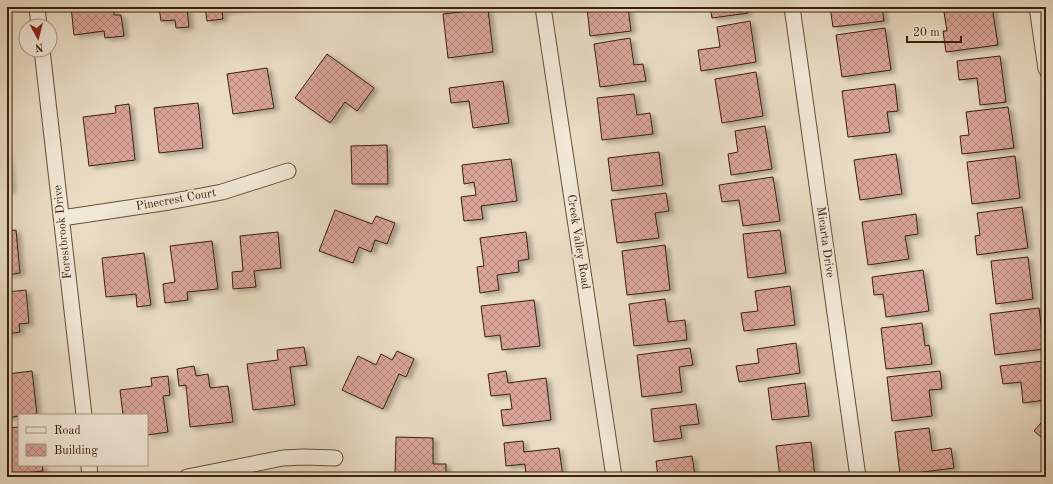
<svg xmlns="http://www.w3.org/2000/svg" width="1053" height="484" viewBox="0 0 1053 484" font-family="'Old Standard TT',serif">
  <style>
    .building { fill: url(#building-cross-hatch); stroke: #3b2007; filter: url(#shadow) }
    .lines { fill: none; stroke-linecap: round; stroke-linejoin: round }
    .street-casing { stroke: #664f36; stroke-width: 17 }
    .street { stroke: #f1e8d8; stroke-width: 15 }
    .labels { text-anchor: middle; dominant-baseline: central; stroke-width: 4; stroke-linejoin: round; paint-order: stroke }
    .street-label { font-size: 12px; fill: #3b2007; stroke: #f1e8d8 }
  </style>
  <defs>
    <pattern id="building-cross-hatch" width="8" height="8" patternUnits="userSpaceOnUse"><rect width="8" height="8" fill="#daa598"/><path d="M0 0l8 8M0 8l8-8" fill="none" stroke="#b2867a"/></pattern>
    <filter id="shadow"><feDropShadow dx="4.5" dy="2.5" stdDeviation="2" flood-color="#0004"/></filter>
  </defs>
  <rect width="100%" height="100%" fill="#e9dcc3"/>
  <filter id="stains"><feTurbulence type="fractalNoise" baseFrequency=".005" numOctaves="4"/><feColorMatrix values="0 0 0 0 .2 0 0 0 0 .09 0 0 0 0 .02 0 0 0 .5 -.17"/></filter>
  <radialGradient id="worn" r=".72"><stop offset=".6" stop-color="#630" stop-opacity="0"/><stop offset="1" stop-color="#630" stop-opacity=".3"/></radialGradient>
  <g class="building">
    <path d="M 71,7 L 113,7 L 114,15 L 121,15 L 124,36 L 105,38 L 104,31 L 74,35 Z"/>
    <path d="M 159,7 L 187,7 L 189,27 L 176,28 L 175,20 L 161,21 Z"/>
    <path d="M 205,7 L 252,7 L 222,11 L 223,19 L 207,21 Z"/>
    <path d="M 587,7 L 628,7 L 631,31 L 590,36 Z"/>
    <path d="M 710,7 L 747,7 L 748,13 L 712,18 Z"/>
    <path d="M 830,7 L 882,7 L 884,21 L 833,27 Z"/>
    <path d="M 977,7 L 992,7 L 998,45 L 946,52 L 943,31 L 947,31 L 944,12 Z"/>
    <path d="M 488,9 L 493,52 L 448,58 L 443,14 Z"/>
    <path d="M 750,21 L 756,62 L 701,71 L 698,50 L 720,47 L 717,27 Z"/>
    <path d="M 885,28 L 891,70 L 842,77 L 836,35 Z"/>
    <path d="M 630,38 L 634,65 L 643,64 L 646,81 L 600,87 L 594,44 Z"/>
    <path d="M 327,54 L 374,88 L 357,111 L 345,102 L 330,123 L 295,98 Z"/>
    <path d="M 1000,56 L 1006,102 L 980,105 L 977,78 L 959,80 L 957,61 Z"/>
    <path d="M 267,68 L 274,108 L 233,114 L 227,74 Z"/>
    <path d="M 756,72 L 763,116 L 722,123 L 715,79 Z"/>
    <path d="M 503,81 L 509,123 L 473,128 L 469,101 L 451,103 L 449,88 Z"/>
    <path d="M 895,84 L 898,111 L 887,112 L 890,132 L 848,137 L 842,91 Z"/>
    <path d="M 634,94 L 637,115 L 650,113 L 653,134 L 602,140 L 597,98 Z"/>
    <path d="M 198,103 L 203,148 L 159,153 L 154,108 Z"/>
    <path d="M 129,104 L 135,160 L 89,166 L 83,117 L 116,113 L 115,106 Z"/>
    <path d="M 1008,107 L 1014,148 L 962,154 L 960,136 L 969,135 L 966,112 Z"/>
    <path d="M 765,126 L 772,169 L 731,175 L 728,154 L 738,152 L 735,131 Z"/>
    <path d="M 387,145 L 388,184 L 352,184 L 351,146 Z"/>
    <path d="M 659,152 L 663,185 L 612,191 L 608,158 Z"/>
    <path d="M 7,153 L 11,190 L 7,191 Z"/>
    <path d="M 896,154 L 902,194 L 860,200 L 854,160 Z"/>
    <path d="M 1015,156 L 1020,198 L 972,204 L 967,162 Z"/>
    <path d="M 511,159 L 517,201 L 481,206 L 483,219 L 464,221 L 461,197 L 476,195 L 474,182 L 464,184 L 462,165 Z"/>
    <path d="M 773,177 L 780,221 L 743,226 L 739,200 L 722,202 L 719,185 Z"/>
    <path d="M 666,193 L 669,211 L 655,213 L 659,238 L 617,243 L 611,200 Z"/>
    <path d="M 1022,207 L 1028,248 L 977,255 L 975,236 L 980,235 L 977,213 Z"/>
    <path d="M 335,210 L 372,224 L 376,216 L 395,223 L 387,244 L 375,240 L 371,252 L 359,247 L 353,263 L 319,251 Z"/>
    <path d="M 916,214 L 918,234 L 905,236 L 909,259 L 868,265 L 862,222 Z"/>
    <path d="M 16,230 L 20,273 L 7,275 L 7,231 Z"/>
    <path d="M 780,230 L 786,273 L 748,278 L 743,234 Z"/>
    <path d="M 278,232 L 281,268 L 254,271 L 256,287 L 233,289 L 232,272 L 243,271 L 240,236 Z"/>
    <path d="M 526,232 L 529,259 L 518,261 L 519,272 L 497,275 L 499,290 L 480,293 L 477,267 L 484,266 L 480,238 Z"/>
    <path d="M 212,241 L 218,289 L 187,292 L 188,300 L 165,303 L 163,284 L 175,282 L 170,246 Z"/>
    <path d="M 665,245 L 670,290 L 627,295 L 622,251 Z"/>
    <path d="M 144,253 L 151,305 L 137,307 L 136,294 L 106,297 L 102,258 Z"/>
    <path d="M 1028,257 L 1033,299 L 996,304 L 991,261 Z"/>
    <path d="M 923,270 L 929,311 L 886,317 L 883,294 L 874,295 L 872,277 Z"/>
    <path d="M 790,286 L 795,325 L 744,331 L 741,313 L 758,311 L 755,291 Z"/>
    <path d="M 26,290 L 29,323 L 19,324 L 20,332 L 7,334 L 7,292 Z"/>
    <path d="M 665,299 L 668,322 L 685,320 L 687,340 L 634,346 L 629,304 Z"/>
    <path d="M 534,300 L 540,346 L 502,350 L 500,335 L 485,337 L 481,306 Z"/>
    <path d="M 1039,308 L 1044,349 L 995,355 L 990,314 Z"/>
    <path d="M 922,323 L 925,346 L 929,345 L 932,364 L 886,369 L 881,328 Z"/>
    <path d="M 796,343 L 800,373 L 739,382 L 736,366 L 759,363 L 757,349 Z"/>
    <path d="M 304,347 L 307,365 L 290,367 L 295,405 L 253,410 L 247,364 L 278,360 L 277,350 Z"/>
    <path d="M 690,348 L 693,365 L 679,367 L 682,392 L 642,397 L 637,355 Z"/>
    <path d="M 397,351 L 414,359 L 406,377 L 399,374 L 383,409 L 342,390 L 358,356 L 376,365 L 381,354 L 392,360 Z"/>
    <path d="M 1044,361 L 1046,373 L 1046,400 L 1023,403 L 1021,382 L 1003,384 L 1000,366 Z"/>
    <path d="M 194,366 L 196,376 L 208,374 L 210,388 L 228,386 L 233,422 L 190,427 L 186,385 L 179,386 L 177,369 Z"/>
    <path d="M 32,371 L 37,414 L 19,415 L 19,416 L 7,418 L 7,374 Z"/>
    <path d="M 506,371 L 508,383 L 546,378 L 551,420 L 503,426 L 501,410 L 512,409 L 510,394 L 491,396 L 488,374 Z"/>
    <path d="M 940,371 L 942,389 L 929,390 L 932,416 L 892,421 L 887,377 Z"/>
    <path d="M 168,376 L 170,395 L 163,396 L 168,432 L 147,435 L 147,415 L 123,415 L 120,390 L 152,386 L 151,378 Z"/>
    <path d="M 805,383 L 809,416 L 772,420 L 768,388 Z"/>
    <path d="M 696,404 L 699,424 L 680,426 L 682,438 L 654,442 L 651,409 Z"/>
    <path d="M 1046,417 L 1046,441 L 1034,431 Z"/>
    <path d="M 19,427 L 19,465 L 42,465 L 43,471 L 7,475 L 7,428 Z"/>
    <path d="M 929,428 L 932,451 L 951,448 L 954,468 L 900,475 L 895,432 Z"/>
    <path d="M 396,437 L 433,438 L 433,464 L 446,464 L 446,477 L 395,477 Z"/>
    <path d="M 523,441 L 524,452 L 559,448 L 563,477 L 526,477 L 525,464 L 506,466 L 504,443 Z"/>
    <path d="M 811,442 L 815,477 L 780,477 L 776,446 Z"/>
    <path d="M 692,456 L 695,475 L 709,473 L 709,477 L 658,477 L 656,461 Z"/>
  </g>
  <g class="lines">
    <defs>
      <g id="street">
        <path d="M 37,7 L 39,26"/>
        <path d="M 543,7 L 614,477"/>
        <path d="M 792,7 L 858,477"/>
        <path d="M 1037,7 L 1046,69"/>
        <path d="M 42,50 L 84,415"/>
        <path d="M 62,218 L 169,202 L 222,192 L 288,171"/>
        <path d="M 89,465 L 90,477"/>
        <path d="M 187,477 L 283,458 L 304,457 L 335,458"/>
      </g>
    </defs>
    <use href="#street" class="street-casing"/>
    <use href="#street" class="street"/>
  </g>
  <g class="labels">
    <g class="street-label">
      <text transform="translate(176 200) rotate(-10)">Pinecrest Court</text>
      <text transform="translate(63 232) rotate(-96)">Forestbrook Drive</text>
      <text transform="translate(578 242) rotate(81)">Creek Valley Road</text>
      <text transform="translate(825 242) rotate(82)">Micarta Drive</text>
    </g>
  </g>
  <rect width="1053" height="484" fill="none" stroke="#e9dcc3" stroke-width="24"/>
  <rect x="8" y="8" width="1037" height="468" fill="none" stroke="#3b2007" stroke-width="2"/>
  <rect x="12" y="12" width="1029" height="460" fill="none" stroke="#3b2007"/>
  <rect x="18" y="414" width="130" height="52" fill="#f1e8d8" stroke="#a89884"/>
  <rect x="26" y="427" width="20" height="6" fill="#f1e8d8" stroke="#a89884"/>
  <text x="54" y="434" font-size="12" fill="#3b2007">Road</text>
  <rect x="26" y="444" width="20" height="12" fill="url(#building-cross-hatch)" stroke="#a89884"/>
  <text x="54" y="454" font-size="12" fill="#3b2007">Building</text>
  <g transform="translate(38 38) rotate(173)"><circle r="19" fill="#f1e8d8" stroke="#a89884"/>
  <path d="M0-3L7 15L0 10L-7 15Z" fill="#8f2418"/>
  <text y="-6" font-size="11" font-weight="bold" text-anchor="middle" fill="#3b2007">N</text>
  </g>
  <path d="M907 36v6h54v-6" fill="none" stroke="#3b2007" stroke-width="2"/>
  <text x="913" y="36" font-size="12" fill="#3b2007" stroke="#f1e8d8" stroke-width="3" paint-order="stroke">20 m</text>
  <rect width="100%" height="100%" filter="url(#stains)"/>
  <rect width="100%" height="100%" fill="url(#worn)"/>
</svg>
